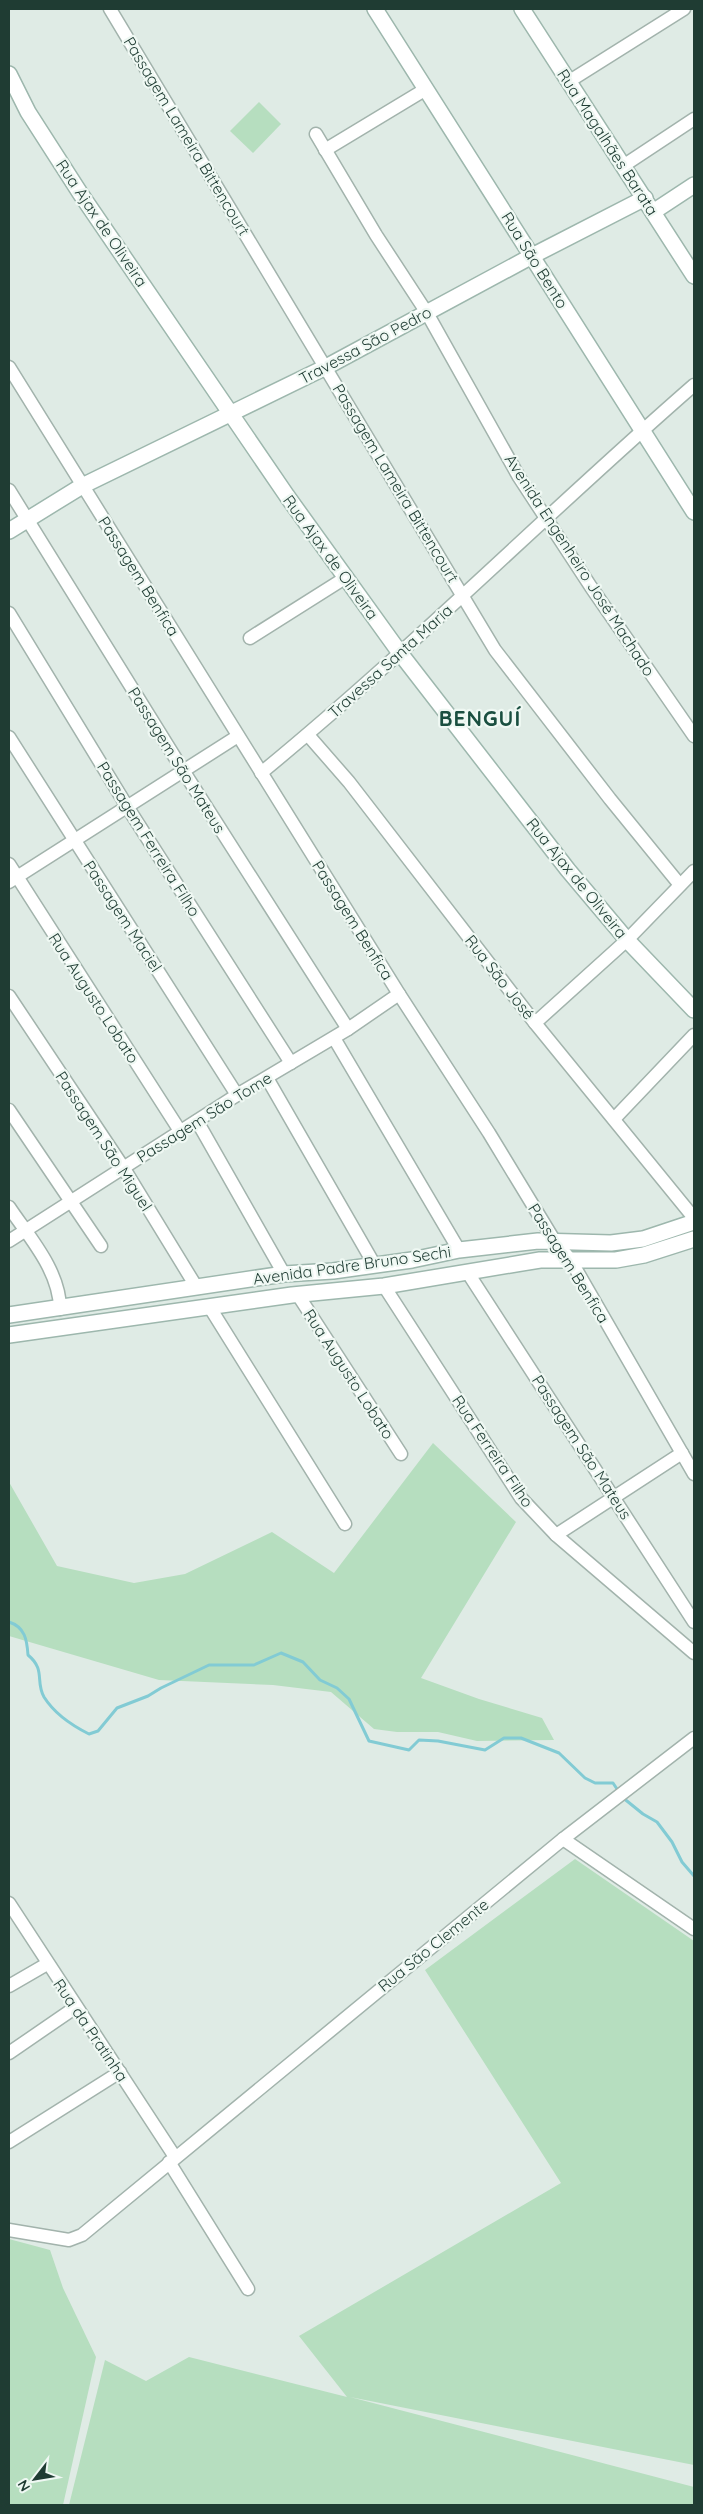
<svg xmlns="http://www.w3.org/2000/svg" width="703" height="2514" viewBox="0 0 703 2514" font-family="Quicksand,sans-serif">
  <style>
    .green { fill: #b6debf }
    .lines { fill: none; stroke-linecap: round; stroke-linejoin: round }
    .stream { stroke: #82cbd4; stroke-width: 3 }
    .street-casing { stroke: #a2b3ac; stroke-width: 15 }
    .secondary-casing { stroke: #9db7ad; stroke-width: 18 }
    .street { stroke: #fff; stroke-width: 12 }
    .secondary { stroke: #fff; stroke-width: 15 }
    .labels { text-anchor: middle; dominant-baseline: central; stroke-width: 4.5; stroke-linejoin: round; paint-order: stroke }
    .street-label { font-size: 16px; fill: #1f3c33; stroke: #eff8f3 }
    .district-label { font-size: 21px; font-weight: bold; letter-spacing: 1px; fill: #1a4f40; stroke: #eff8f3 }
  </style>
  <rect width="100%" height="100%" fill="#dfebe5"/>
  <g class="green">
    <path d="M 259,102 L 281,124 L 253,153 L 230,131 Z"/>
    <path d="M 433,1443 L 516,1522 L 421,1678 L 479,1699 L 542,1718 L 554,1740 L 477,1741 L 438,1732 L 397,1732 L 374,1729 L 331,1692 L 273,1685 L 159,1680 L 9,1636 L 9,1482 L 57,1566 L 134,1583 L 185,1574 L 272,1532 L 334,1573 Z"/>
    <path d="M 575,1859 L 694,1941 L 694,2465 L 350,2397 L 694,2487 L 694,2505 L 69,2505 L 105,2360 L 146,2381 L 189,2357 L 347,2397 L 299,2336 L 561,2183 L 425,1970 Z"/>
    <path d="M 9,2239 L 50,2250 L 63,2288 L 96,2357 L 63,2505 L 9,2505 Z"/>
  </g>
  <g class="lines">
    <g class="stream">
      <path d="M 9,1622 C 25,1627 27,1640 28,1655 C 46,1670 35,1681 44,1697 C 54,1713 73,1726 89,1734 L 98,1731 L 117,1708 L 148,1696 L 161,1688 L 209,1665 L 254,1665 L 281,1653 L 303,1662 L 320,1680 L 337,1688 L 349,1699 L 369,1741 L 409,1750 L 419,1740 L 438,1741 L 485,1750 L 504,1738 L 521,1738 L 559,1753 L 585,1778 L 595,1783 L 613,1783 L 619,1792"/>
      <path d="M 622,1797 L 643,1814 L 657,1822 L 672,1842 L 682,1862 L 694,1876"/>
    </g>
    <defs>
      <g id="street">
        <path d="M 110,9 L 495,650 L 610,799 L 680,885"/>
        <path d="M 568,82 L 684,9"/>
        <path d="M 316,134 L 376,235 L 427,313 L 519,477 L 591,587 L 694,736"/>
        <path d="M 325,150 L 426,89"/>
        <path d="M 623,166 L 694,119"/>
        <path d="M 9,367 L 399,994 L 489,1133 L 554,1240 L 570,1259 L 694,1474"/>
        <path d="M 9,490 L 184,772 L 348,1029"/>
        <path d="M 9,613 L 128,808 L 291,1063"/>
        <path d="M 250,638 L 345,578"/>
        <path d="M 308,735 L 349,782 L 535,1023 L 694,1218"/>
        <path d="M 9,737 L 237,1095"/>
        <path d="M 261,773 C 411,650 548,512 694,385"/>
        <path d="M 9,864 L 180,1131"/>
        <path d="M 9,882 L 238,736"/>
        <path d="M 9,996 L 123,1167 L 197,1288"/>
        <path d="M 535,1023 L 627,940 L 694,871"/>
        <path d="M 334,1038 L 459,1250"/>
        <path d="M 267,1078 L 374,1264"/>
        <path d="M 9,1110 L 101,1246"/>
        <path d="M 614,1119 L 694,1035"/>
        <path d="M 197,1121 L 284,1274"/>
        <path d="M 9,1207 C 29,1237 60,1271 60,1309"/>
        <path d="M 9,1241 L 237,1095 L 348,1029 L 399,994"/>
        <path d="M 468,1273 L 694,1622"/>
        <path d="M 384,1286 L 521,1498 L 556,1535 L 694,1653"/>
        <path d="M 298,1295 L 401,1454"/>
        <path d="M 209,1306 L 345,1524"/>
        <path d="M 556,1535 L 682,1453"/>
        <path d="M 563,1839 L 694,1929"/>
        <path d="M 9,1903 L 175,2157"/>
        <path d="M 9,1986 L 47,1964"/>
        <path d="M 9,2053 L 76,2007"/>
        <path d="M 9,2142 L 120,2072"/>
        <path d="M 169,2162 L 248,2289"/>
        <path d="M 9,2230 L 69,2240 L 82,2235 L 563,1839 L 694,1738"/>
      </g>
      <g id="secondary">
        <path d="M 375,9 L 694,512"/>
        <path d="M 522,9 L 694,276"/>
        <path d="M 9,74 L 28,112 L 80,193 L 287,496 L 400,653 L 568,870 L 627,940 L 694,1010"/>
        <path d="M 653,212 L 694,185"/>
        <path d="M 9,531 L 82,486 L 326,367 L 532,256 L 645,198"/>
        <path d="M 9,1315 L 284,1274 L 333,1271 L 412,1260 L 459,1250 L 538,1241 L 611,1243 L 643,1239 L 694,1222"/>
        <path d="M 9,1335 L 292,1295 L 384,1286 L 540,1260 L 616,1260 L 644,1255 L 694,1239"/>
      </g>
    </defs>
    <use href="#street" class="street-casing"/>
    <use href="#secondary" class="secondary-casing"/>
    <use href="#street" class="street"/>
    <use href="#secondary" class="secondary"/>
  </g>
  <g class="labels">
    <g class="street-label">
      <text transform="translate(187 136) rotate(59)">Passagem Lameira Bittencourt</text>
      <text transform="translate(608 142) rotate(57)">Rua Magalhães Barata</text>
      <text transform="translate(102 223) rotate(56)">Rua Ajax de Oliveira</text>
      <text transform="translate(535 260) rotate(58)">Rua São Bento</text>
      <text transform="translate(365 345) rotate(-28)">Travessa São Pedro</text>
      <text transform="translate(396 483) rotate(59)">Passagem Lameira Bittencourt</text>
      <text transform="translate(331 557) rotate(54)">Rua Ajax de Oliveira</text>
      <text transform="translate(580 565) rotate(57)">Avenida Engenheiro José Machado</text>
      <text transform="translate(139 576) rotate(58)">Passagem Benfica</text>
      <text transform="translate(390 661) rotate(-42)">Travessa Santa Maria</text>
      <text transform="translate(177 760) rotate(58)">Passagem São Mateus</text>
      <text transform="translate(149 839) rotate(58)">Passagem Ferreira Filho</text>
      <text transform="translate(577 878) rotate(51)">Rua Ajax de Oliveira</text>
      <text transform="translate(123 916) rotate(57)">Passagem Maciel</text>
      <text transform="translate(353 920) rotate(58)">Passagem Benfica</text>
      <text transform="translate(500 977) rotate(52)">Rua São José</text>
      <text transform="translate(94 998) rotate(57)">Rua Augusto Lobato</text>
      <text transform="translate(204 1117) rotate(-32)">Passagem São Tome</text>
      <text transform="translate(104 1141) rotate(57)">Passagem São Miguel</text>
      <text transform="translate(569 1263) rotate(58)">Passagem Benfica</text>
      <text transform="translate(352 1265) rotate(-8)">Avenida Padre Bruno Sechi</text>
      <text transform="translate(349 1374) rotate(57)">Rua Augusto Lobato</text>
      <text transform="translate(582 1447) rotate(57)">Passagem São Mateus</text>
      <text transform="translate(493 1451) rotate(56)">Rua Ferreira Filho</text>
      <text transform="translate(433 1945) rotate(-39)">Rua São Clemente</text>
      <text transform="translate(91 2030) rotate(56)">Rua da Pratinha</text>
    </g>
    <g class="district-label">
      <text x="480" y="718">BENGUÍ</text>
    </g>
  </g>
  <rect width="703" height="2514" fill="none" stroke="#1f3c33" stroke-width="20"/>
  <g transform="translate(35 2479) rotate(239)" stroke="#eff8f3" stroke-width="4" paint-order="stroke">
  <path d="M0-4L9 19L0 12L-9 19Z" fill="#1f3c33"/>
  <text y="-8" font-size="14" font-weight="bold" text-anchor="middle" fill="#1f3c33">N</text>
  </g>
</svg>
